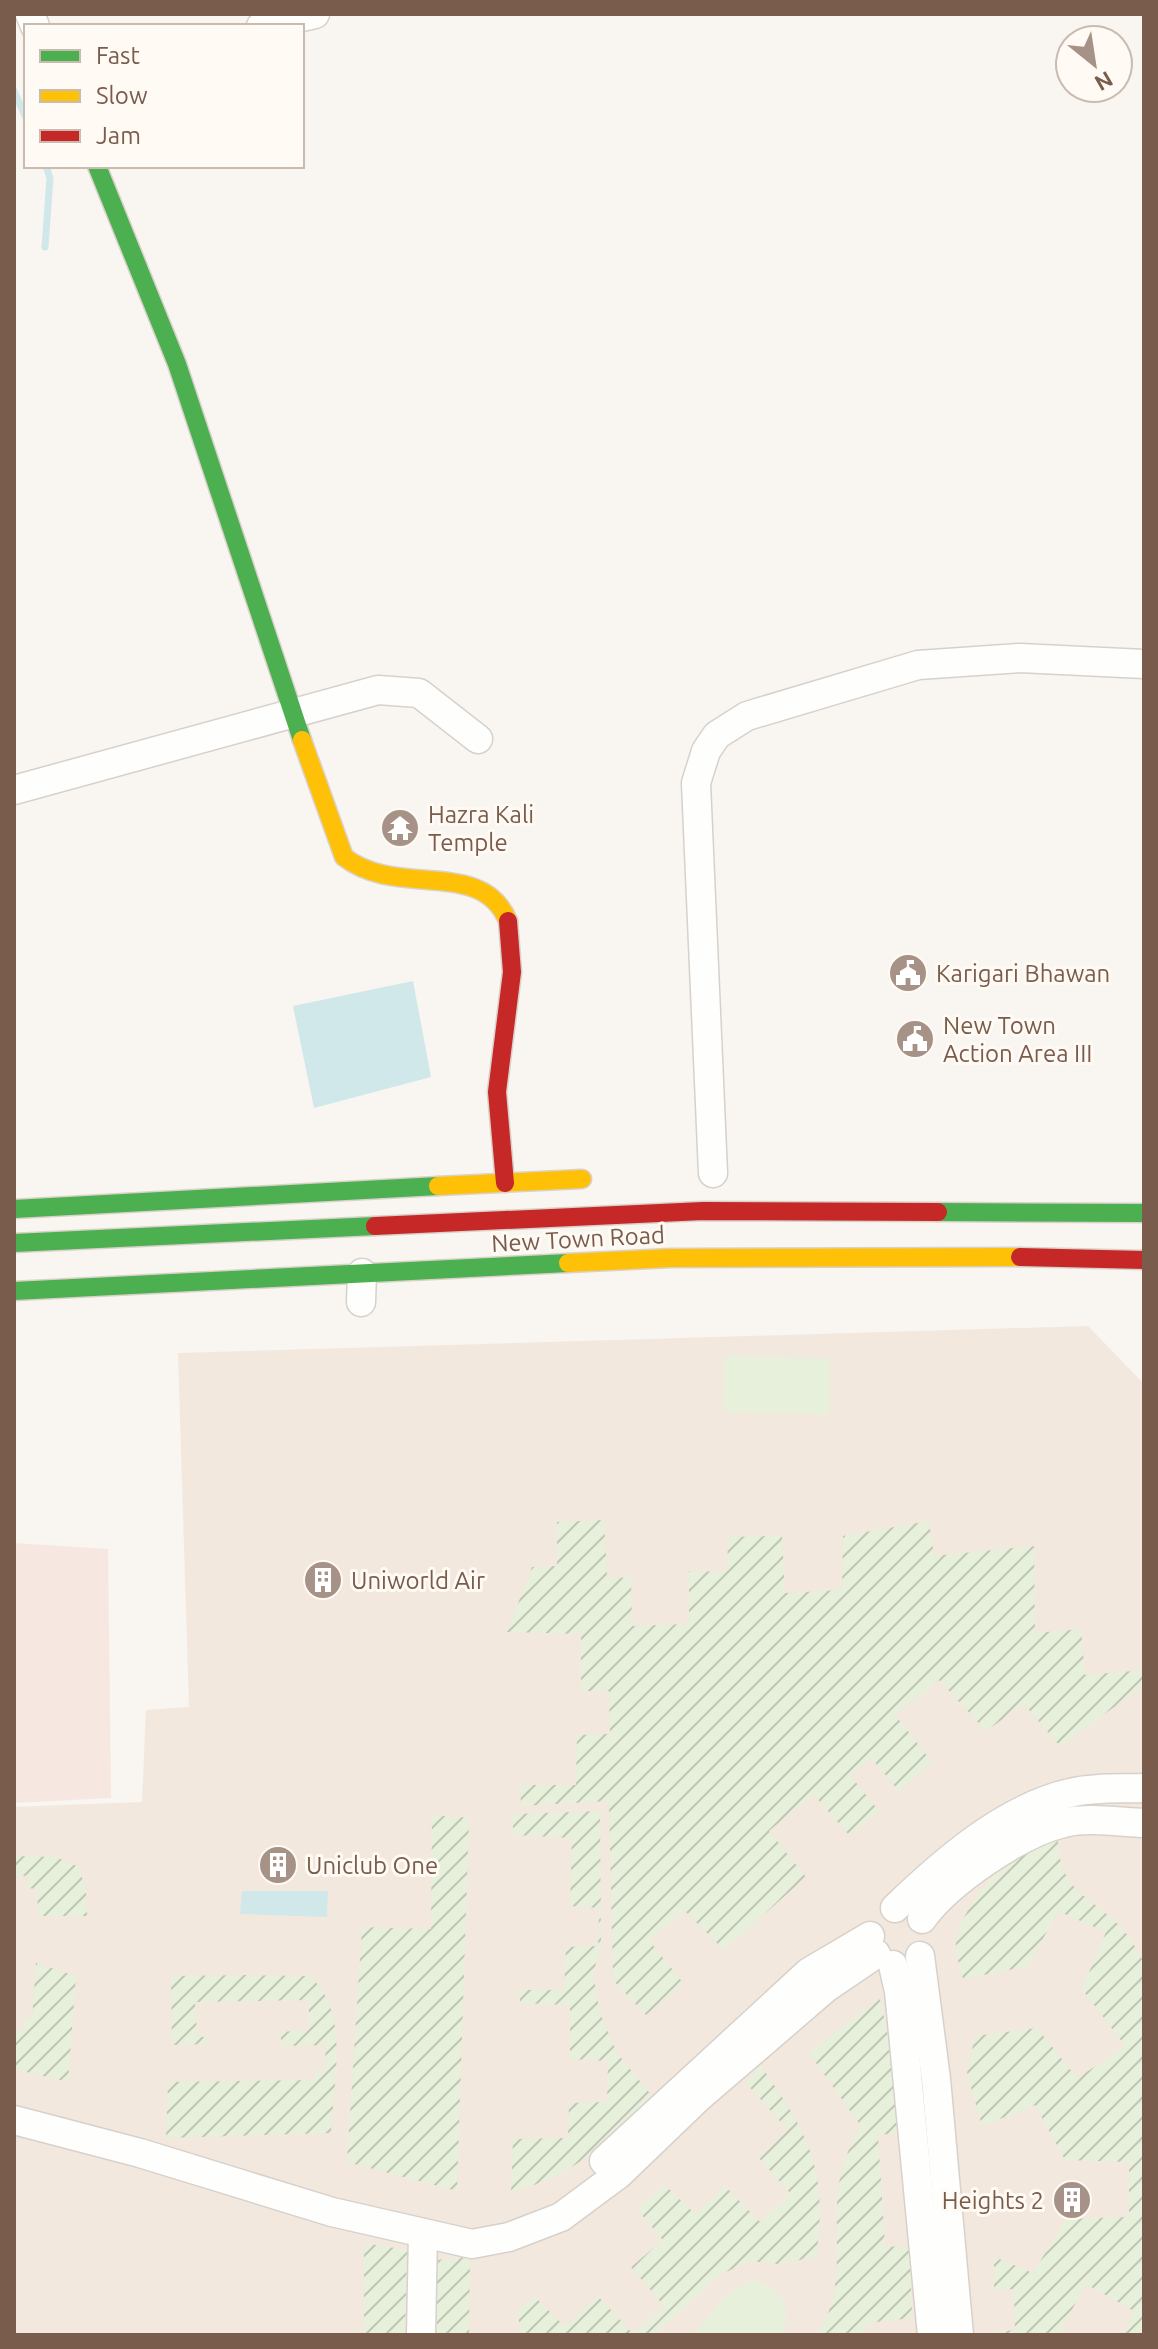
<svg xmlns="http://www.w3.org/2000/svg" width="1158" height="2349" viewBox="0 0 1158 2349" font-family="Ubuntu,sans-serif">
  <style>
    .residential { fill: #f2e8de }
    .commercial { fill: #f6e8e1 }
    .grass { fill: #e7f0db }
    .garden { fill: url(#garden-furrows) }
    .water { fill: #d0e8ea }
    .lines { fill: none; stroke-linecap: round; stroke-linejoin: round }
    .stream { stroke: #d0e8ea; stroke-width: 7 }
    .street-casing { stroke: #d7d1cb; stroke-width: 31 }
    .fast-casing { stroke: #d9d2cb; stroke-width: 21 }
    .slow-casing { stroke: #d9d2cb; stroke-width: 21 }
    .jam-casing { stroke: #d9d2cb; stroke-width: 21 }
    .street { stroke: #fefefd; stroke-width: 28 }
    .fast { stroke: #4caf50; stroke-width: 18 }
    .slow { stroke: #ffc107; stroke-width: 18 }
    .jam { stroke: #c62828; stroke-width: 18 }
    .labels { text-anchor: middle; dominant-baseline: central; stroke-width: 6; stroke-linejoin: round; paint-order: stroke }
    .poi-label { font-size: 24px; fill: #7a5c4d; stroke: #fffaf3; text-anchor: start }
    .street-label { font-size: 24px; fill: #7a5c4d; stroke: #fffaf3 }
  </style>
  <defs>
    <pattern id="garden-furrows" width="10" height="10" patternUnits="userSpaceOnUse" patternTransform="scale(2)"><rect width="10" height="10" fill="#e7f0db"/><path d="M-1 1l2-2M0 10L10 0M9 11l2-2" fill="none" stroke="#c0c6b4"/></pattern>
  </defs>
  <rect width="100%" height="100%" fill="#f9f5f0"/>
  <path class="residential" d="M 1088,1326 L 1144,1384 L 1144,2335 L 14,2335 L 14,1807 L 142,1802 L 146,1710 L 189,1707 L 178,1353 Z"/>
  <path class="commercial" d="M 14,1543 L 108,1549 L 111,1798 L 14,1803 Z"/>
  <g class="grass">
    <path d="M 724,1356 L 830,1358 L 829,1414 L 723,1412 Z"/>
    <path d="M 750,2281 C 780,2285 794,2306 782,2335 L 693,2335 L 728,2293 Z"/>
  </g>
  <g class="garden">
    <path d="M 604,1520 L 607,1577 L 631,1578 L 632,1626 L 689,1624 L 689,1571 L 727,1572 L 728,1537 L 782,1536 L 785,1593 L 842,1590 L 843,1536 L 929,1521 L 934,1556 L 1034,1546 L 1035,1633 L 1081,1629 L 1085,1675 L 1144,1670 L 1142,1687 L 1060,1746 L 1024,1704 L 986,1731 L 939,1680 L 895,1715 L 932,1762 L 899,1791 L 871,1758 L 850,1775 L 879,1811 L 849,1835 L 813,1794 L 769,1831 L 806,1877 L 724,1950 L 684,1910 L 649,1940 L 683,1983 L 646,2015 L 613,1980 L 609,1801 L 521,1806 L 520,1785 L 576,1785 L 577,1735 L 610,1734 L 609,1691 L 581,1691 L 581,1634 L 507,1632 L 532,1567 L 557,1566 L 557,1522 Z"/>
    <path d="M 600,1811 L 601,1945 L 593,1974 L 600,2013 L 617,2053 L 656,2101 C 608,2141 574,2176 511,2192 L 513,2139 L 568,2138 L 569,2103 L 607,2102 L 608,2061 L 570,2059 L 570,2005 L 520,2003 L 519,1990 L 564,1990 L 566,1947 L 598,1946 L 599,1908 L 570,1906 L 572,1838 L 513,1835 L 513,1814 Z"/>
    <path d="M 432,1815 L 469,1818 L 457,2191 L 347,2162 L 362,1927 L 431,1929 Z"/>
    <path d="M 1058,1833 C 1056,1895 1094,1895 1125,1932 C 1132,1940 1137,1951 1142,1959 L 1144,2335 L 1124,2335 L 1134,2311 L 1086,2284 L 1058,2335 L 996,2335 L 996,2332 L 1015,2330 L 1014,2289 L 994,2290 L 994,2257 L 1033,2273 L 1066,2219 L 1129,2217 L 1129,2162 L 1065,2160 L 1035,2105 L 982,2126 L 967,2073 L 975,2036 L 1037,2028 L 1077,2078 L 1126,2047 L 1082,1989 L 1106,1932 L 1058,1911 L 1028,1966 L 963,1979 C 961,1969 955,1954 956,1943 C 964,1896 1015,1849 1058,1833 Z"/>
    <path d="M 14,1856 L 56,1857 L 79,1867 L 86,1891 L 87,1916 L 39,1916 L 36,1889 L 28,1888 L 28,1876 L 14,1875 Z"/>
    <path d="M 36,1963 L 76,1976 L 68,2082 L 14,2069 L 14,2031 L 24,2031 L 24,2019 L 32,2019 Z"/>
    <path d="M 246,1975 L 310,1976 C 351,2013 333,2083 331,2133 L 166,2138 L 168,2082 L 315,2080 L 315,2071 L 326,2070 L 325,2045 L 281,2046 L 281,2032 L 309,2030 L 309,2000 L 195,2002 L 197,2037 L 207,2037 L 207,2044 L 172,2045 L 171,1976 Z"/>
    <path d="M 880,1999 L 895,2069 L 899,2133 L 878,2135 L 885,2246 L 910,2248 L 912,2318 L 867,2323 L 863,2335 L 816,2335 C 847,2295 833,2237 838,2190 C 841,2168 849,2145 861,2126 L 809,2053 Z"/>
    <path d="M 760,2065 C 809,2134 829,2171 816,2257 L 778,2264 L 749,2261 L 718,2276 L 654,2335 L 520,2335 L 518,2309 L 535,2297 L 565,2327 L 598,2296 L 633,2334 L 664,2306 L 631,2267 L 663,2240 L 637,2209 L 665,2185 L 695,2214 L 725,2186 L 760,2222 L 791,2194 L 759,2158 L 788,2130 L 746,2083 Z"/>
    <path d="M 364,2243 L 407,2250 L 405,2335 L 364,2335 Z"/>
    <path d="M 470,2257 L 469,2335 L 437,2335 L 437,2260 Z"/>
  </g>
  <g class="water">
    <path d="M 413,981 L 431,1077 L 314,1108 L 293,1006 Z"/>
    <path d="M 242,1891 L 328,1891 L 327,1917 L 240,1914 Z"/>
  </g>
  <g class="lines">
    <g class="stream">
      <path d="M 14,91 L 26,118"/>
      <path d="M 45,247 L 50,178 L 46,166"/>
    </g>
    <defs>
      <g id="street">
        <path d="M 30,14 L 35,26"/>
        <path d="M 261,26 L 315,14"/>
        <path d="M 14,790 L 378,690 L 419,693 L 478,739"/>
        <path d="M 713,1173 L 696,783 L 706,751 L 717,735 L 747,716 L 918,665 L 1020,658 L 1144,664"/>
        <path d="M 361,1302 L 362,1273"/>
        <path d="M 895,1908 C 942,1863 1004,1808 1070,1793 C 1093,1787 1120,1789 1144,1788"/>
        <path d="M 922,1919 C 948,1883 1020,1833 1064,1823 C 1087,1817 1119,1822 1144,1823"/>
        <path d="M 920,1956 L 936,2079 L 959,2335"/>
        <path d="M 893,1965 L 899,1991 L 932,2335"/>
        <path d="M 14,2120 L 140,2153 L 332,2212 L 472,2244 L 509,2237 L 561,2217 L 619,2174 L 698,2098 L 826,1988 L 876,1954"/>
        <path d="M 604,2161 L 809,1972 L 870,1936"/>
        <path d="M 421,2335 L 423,2233"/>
      </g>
      <g id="fast">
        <path d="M 97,166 L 177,364 L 302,740"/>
        <path d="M 14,1209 L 438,1186"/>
        <path d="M 938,1212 L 1144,1213"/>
        <path d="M 14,1243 L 375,1226"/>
        <path d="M 14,1291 L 568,1263"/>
      </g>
      <g id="slow">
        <path d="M 302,740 L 344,857 C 398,899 482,857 508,921"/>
        <path d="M 438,1186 L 582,1179"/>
        <path d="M 568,1263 L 671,1258 L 1020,1257"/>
      </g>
      <g id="jam">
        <path d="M 505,1183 L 497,1092 L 512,972 L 508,921"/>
        <path d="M 375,1226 L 703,1211 L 938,1212"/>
        <path d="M 1020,1257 L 1144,1260"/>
      </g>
    </defs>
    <use href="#street" class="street-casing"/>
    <use href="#fast" class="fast-casing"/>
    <use href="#slow" class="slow-casing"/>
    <use href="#jam" class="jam-casing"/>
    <use href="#street" class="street"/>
    <use href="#fast" class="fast"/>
    <use href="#slow" class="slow"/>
    <use href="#jam" class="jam"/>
  </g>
  <defs>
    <symbol id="temple-disc" viewBox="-11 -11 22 22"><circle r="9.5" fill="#a69286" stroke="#fffaf3"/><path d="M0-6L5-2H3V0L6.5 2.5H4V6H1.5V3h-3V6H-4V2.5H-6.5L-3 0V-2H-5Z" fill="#fff"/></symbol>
    <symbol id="civic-disc" viewBox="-11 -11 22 22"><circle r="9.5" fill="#a69286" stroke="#fffaf3"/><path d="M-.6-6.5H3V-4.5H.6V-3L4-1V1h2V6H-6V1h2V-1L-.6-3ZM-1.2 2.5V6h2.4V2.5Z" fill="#fff"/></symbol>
    <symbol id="building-disc" viewBox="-11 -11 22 22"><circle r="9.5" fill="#a69286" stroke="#fffaf3"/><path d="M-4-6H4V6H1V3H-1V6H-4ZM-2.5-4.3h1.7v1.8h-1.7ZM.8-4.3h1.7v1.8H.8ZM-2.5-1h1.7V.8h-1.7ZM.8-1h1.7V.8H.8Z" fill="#fff"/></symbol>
  </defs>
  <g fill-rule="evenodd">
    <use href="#temple-disc" x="378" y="806" width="44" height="44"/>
    <use href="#civic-disc" x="886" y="951" width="44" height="44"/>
    <use href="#civic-disc" x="893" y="1017" width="44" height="44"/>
    <use href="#building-disc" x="301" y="1558" width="44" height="44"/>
    <use href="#building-disc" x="256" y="1843" width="44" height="44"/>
    <use href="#building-disc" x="1050" y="2178" width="44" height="44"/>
  </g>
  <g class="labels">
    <g class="poi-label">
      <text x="428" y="814">Hazra Kali<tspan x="428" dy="28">Temple</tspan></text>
      <text x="936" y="973">Karigari Bhawan</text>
      <text x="943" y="1025">New Town<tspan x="943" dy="28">Action Area III</tspan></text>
      <text x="351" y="1580">Uniworld Air</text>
      <text x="306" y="1865">Uniclub One</text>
      <text x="1044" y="2200" text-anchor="end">Heights 2</text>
    </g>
    <g class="street-label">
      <text transform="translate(578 1239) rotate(-3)">New Town Road</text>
    </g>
  </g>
  <rect width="1158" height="2349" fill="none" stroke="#7a5c4d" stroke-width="32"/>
  <rect x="24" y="24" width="280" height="144" fill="#fffaf3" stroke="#cabbb1" stroke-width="2"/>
  <rect x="40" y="50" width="40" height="12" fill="#4caf50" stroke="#cabbb1" stroke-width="2"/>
  <text x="96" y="64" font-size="24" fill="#7a5c4d">Fast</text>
  <rect x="40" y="90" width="40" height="12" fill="#ffc107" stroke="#cabbb1" stroke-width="2"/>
  <text x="96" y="104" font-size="24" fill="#7a5c4d">Slow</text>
  <rect x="40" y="130" width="40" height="12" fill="#c62828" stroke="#cabbb1" stroke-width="2"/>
  <text x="96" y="144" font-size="24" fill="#7a5c4d">Jam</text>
  <g transform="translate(1094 64) rotate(150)"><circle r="38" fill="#fffaf3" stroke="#cabbb1" stroke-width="2"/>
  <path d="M0-6L14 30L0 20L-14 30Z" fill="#a69286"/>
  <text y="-12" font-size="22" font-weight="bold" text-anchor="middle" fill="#7a5c4d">N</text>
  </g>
</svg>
